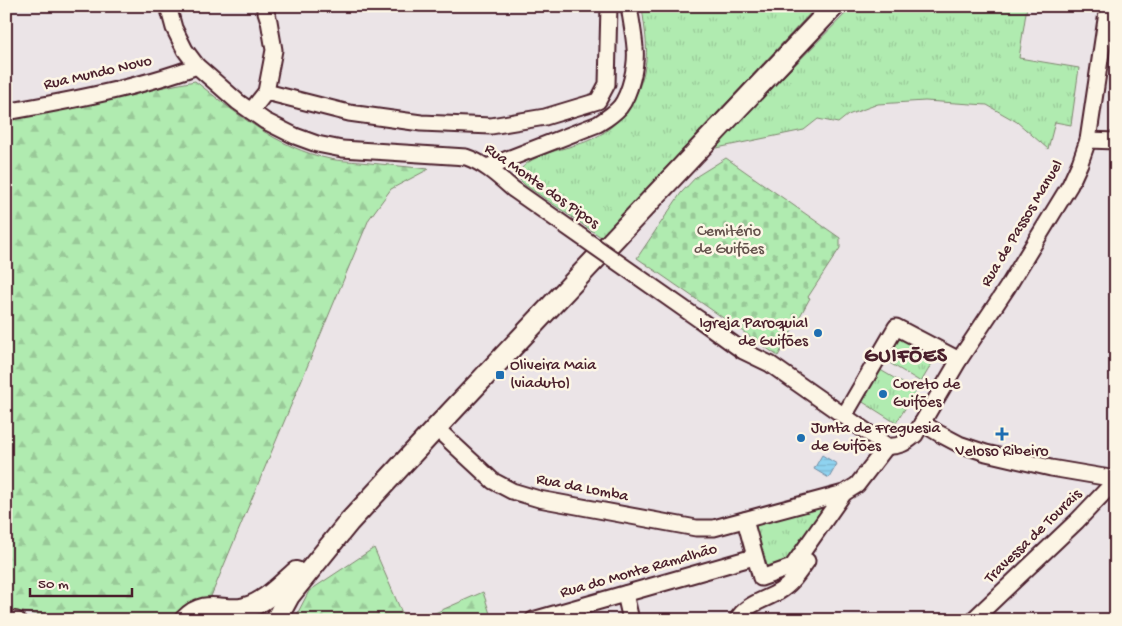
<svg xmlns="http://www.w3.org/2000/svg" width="1122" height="626" viewBox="0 0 1122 626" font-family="'Gochi Hand',sans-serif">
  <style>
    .grass { fill: url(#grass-tufts); stroke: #7d856e }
    .forest { fill: url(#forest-firs); stroke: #7d856e }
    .cemetery { fill: url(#cemetery-stones); stroke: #7d856e }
    .water { fill: url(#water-rules); stroke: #738ba1 }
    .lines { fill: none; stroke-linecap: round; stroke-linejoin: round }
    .minor-casing { stroke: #4a1f2b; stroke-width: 19 }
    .major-casing { stroke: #4a1f2b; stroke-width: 24 }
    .minor { stroke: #fcf5e5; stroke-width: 15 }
    .major { stroke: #fcf5e5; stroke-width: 20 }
    .minor-bridge-casing { stroke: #4a1f2b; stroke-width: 19; stroke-linecap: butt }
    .minor-bridge { stroke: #fcf5e5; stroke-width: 15 }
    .poi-dot { fill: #1f6fb2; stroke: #fcf5e5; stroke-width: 2 }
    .labels { text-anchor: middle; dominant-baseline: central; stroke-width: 5; stroke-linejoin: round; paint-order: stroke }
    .street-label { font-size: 16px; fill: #4a1f2b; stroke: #fcf5e5 }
    .park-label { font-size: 16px; fill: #64524c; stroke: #fcf5e5 }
    .poi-label { font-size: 16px; fill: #4a1f2b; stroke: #fcf5e5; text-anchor: start }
    .district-label { font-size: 21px; font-weight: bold; letter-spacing: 1px; fill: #4a1f2b; stroke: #fcf5e5 }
  </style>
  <defs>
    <pattern id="grass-tufts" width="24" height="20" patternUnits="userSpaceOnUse" patternTransform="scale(1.25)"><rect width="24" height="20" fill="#b0ebb0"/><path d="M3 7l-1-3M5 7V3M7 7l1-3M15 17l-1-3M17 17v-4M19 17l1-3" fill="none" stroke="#99c998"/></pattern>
    <pattern id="forest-firs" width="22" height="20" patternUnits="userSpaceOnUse" patternTransform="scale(1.25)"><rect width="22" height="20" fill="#b0ebb0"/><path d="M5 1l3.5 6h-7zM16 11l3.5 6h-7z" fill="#99c998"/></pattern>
    <pattern id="cemetery-stones" width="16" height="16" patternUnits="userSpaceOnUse" patternTransform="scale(1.25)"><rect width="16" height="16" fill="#b0ebb0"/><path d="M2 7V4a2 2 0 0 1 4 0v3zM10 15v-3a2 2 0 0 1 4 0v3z" fill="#99c998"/></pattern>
    <pattern id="water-rules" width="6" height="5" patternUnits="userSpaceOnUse" patternTransform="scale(1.25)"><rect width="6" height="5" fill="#8fd3f0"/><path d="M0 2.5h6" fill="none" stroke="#7db5ce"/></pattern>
  </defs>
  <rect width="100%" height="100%" fill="#ebe4e7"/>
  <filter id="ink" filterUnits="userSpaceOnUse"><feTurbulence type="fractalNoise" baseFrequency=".02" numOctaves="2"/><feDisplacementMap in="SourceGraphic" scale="10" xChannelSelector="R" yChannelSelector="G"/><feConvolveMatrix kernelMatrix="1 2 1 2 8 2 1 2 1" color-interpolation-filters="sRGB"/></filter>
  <g filter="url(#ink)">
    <g class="grass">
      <path d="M 642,6 L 817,6 L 601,237 L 525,185 L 517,177 C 523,153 571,149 590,140 C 620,127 639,99 645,67 C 649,48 644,26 642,6 Z"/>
      <path d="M 853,6 L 1027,6 L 1019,58 L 1079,68 L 1071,125 L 1055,122 L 1048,149 L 1017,122 L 987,105 L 925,101 L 878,104 L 848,115 L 838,123 L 818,119 L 804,130 L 712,149 Z"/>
      <path d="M 898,333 L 937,355 L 921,382 L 883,359 Z"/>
      <path d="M 877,368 L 916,391 L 896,423 L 858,399 Z"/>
      <path d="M 834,500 L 789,565 L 765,572 L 751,522 Z"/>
    </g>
    <g class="forest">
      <path d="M 195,81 C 236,113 277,148 330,159 C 339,161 350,161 360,162 C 383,164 406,167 429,169 L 391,189 L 369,219 L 209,601 L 199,603 L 168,620 L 68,620 L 6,609 L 6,118 Z"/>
      <path d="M 374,548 L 405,620 L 294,620 L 309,591 Z"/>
      <path d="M 483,592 L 492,620 L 419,620 Z"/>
    </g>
    <path class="cemetery" d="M 726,158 L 840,238 L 840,248 L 808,297 L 810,298 L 778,356 L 637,258 L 681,193 L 697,176 Z"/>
    <path class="water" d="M 822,455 L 837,464 L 829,478 L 814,469 Z"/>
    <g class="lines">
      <defs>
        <g id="minor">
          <path d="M 168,6 L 174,28 L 185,50 L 197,66 L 238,102 L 265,121 L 295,136 L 317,144 L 342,149 L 466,157 C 484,163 498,176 513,189"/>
          <path d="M 266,92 L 349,113 L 421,123 L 491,126 L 545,117 L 598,101 L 607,84 L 609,6"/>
          <path d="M 251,111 L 266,92 L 274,50 L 269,21 L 264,6"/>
          <path d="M 6,112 C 68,101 138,88 197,66"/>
          <path d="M 1088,140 L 1116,141"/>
          <path d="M 487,167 L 598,124 C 606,119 614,114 620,107 C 630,94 637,65 635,48 C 634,34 631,20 629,6"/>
          <path d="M 700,320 L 743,351 L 770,364 L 887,446 C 899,447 906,443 915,435 L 959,360 L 1007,288 L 1070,185 L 1080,163 L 1088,140 L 1108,6"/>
          <path d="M 844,416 L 896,327 L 959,360"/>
          <path d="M 922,423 L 940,434 L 959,444 L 986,453 L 1051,468 L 1116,479"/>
          <path d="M 436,428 L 493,481 L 512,491 L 539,499 L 696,528 L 714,528 L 844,493 L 857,485 L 887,446"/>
          <path d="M 745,520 L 761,578 L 792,567 L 844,493"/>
          <path d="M 625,594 L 631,620"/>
          <path d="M 6,618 L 17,620"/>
          <path d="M 975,618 L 1077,521 L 1116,480"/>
          <path d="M 533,620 L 754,557"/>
          <path d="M 737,620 C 746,603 766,600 780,591 C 792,584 799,572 807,561"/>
        </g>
        <g id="major">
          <path d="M 185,620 C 206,598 224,614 245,608 C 265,603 281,585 296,572"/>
          <path d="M 276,620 L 289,596 L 349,522 L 436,428 L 834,6"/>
        </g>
      </defs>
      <use href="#minor" class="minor-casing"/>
      <use href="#major" class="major-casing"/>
      <use href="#minor" class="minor"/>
      <use href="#major" class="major"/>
      <defs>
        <path id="minor-bridge" d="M 513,189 L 700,320"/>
      </defs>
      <use href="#minor-bridge" class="minor-bridge-casing"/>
      <use href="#minor-bridge" class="minor-bridge"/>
    </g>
  </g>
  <g class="poi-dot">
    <circle cx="818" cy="333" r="5"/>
    <rect x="495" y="370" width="10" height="10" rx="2.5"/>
    <circle cx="883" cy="394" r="5"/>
    <path d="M999.5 426.5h5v5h5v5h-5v5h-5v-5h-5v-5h5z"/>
    <circle cx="801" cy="438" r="5"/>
  </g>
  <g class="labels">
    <g class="street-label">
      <text transform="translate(98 74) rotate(-13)">Rua Mundo Novo</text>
      <text transform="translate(541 187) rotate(35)">Rua Monte dos Pipos</text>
      <text transform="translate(1023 224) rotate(-59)">Rua de Passos Manuel</text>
      <text transform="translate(582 489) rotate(11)">Rua da Lomba</text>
      <text transform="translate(1034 537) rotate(-44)">Travessa de Tourais</text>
      <text transform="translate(639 572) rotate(-16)">Rua do Monte Ramalhão</text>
    </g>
    <g class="park-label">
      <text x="729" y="232">Cemitério<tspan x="729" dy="18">de Guifões</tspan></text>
    </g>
    <g class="poi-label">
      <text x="808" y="324" text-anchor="end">Igreja Paroquial<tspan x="808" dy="18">de Guifões</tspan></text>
      <text x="510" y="366">Oliveira Maia<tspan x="510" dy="18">(viaduto)</tspan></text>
      <text x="893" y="385">Coreto de<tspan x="893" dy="18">Guifões</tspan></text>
      <text x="811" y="429">Junta de Freguesia<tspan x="811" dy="18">de Guifões</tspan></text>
      <text x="1002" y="452" text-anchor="middle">Veloso Ribeiro</text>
    </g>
    <g class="district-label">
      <text x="906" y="357">GUIFÕES</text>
    </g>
  </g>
  <rect width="1122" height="626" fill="none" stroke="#fcf5e5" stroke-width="25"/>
  <rect x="12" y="12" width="1097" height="601" fill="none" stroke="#4a1f2b" stroke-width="2" filter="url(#ink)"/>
  <path d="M30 588v8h102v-8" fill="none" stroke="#4a1f2b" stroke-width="2.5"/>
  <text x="38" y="588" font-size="15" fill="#4a1f2b" stroke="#fcf5e5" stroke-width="4" paint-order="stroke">50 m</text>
</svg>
